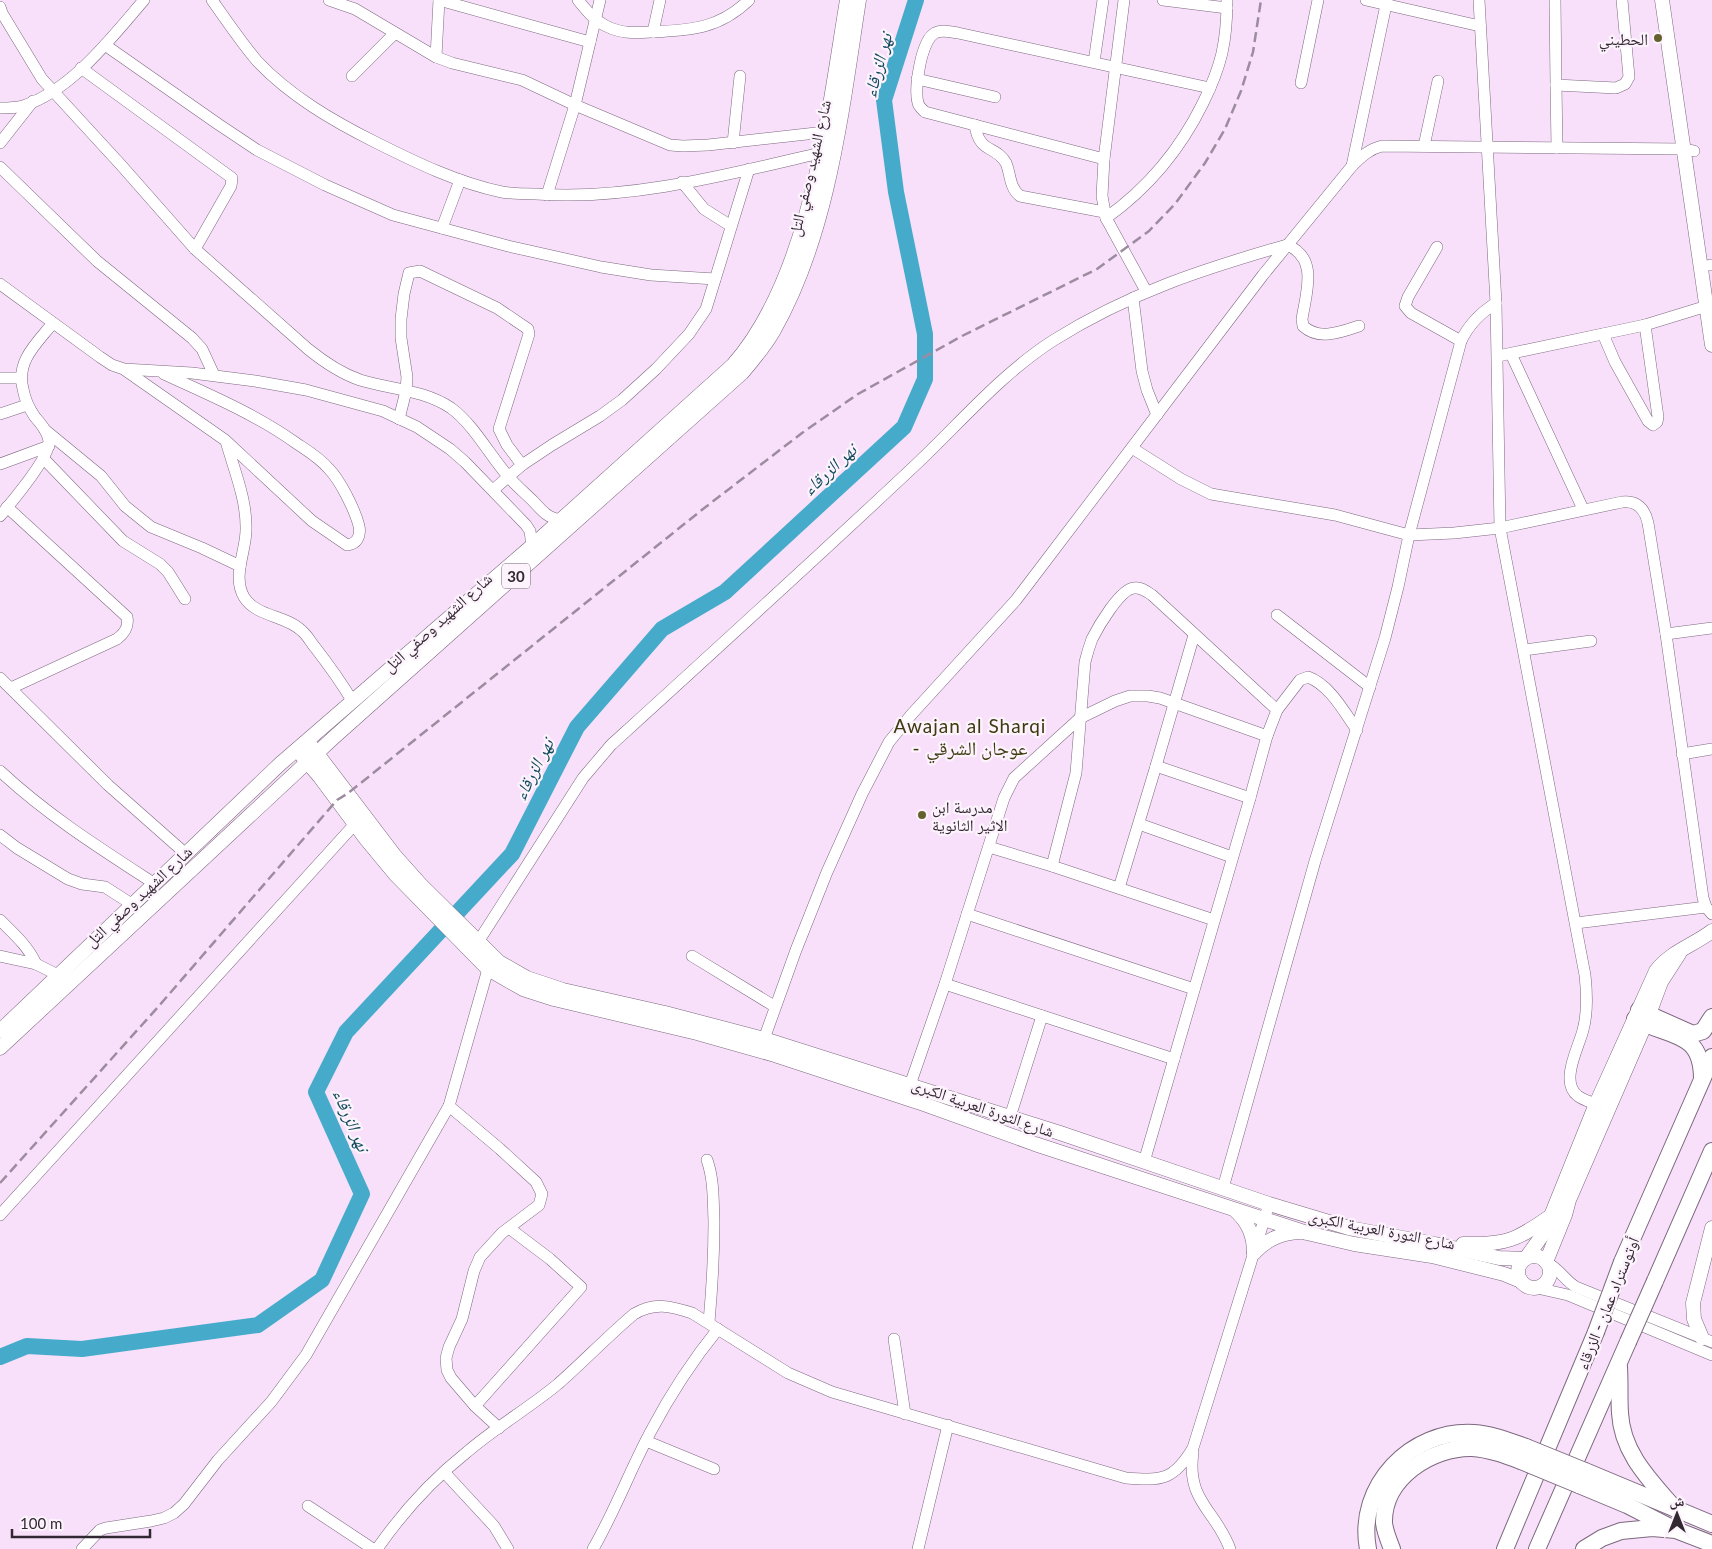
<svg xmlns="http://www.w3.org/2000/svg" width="1712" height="1549" viewBox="0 0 1712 1549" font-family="Lato,'Noto Naskh Arabic',sans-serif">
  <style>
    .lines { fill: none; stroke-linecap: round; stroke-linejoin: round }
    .river { stroke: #46abcb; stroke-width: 16 }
    .minor-casing { stroke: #7d687f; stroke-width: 12 }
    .major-casing { stroke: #7d687f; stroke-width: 15 }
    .highway-casing { stroke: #7d687f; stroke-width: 18 }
    .minor { stroke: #fff; stroke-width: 11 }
    .major { stroke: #fff; stroke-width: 14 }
    .highway { stroke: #fff; stroke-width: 16 }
    .rail { stroke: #9d8c9f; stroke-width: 2.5; stroke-dasharray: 10 5; stroke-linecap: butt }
    .highway-bridge-casing { stroke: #7d687f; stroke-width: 18; stroke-linecap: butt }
    .highway-bridge { stroke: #fff; stroke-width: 16 }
    .poi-dot { fill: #65612e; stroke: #fdf3fd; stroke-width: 2 }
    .labels { text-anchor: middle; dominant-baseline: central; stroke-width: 4.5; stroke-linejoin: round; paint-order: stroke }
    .shield { fill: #fdf3fd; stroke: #6e656e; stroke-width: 1 }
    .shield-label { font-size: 15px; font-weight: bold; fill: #312831 }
    .poi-label { font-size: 16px; fill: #312831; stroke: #fdf3fd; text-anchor: end }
    .street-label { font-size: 16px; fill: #312831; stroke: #fdf3fd }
    .water-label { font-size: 18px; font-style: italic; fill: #124c5d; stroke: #fdf3fd }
    .quarter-label { font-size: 19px; letter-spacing: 1px; fill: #3d3a10; stroke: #fdf3fd }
  </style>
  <rect width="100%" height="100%" fill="#f8e0fa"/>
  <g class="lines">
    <path class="river" d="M 0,1357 L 27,1346 L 82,1349 L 258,1325 L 322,1280 L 362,1194 L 316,1092 L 346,1032 L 512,854 L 577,727 L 662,629 L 725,592 L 904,427 L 925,379 L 925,334 L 896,192 L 884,100 L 916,0"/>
    <defs>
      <g id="minor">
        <path d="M 212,0 C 226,20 241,42 257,61 C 290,96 333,121 375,142 C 415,162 458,183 502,192 C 513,194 525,194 536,194 C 628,201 730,174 820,153"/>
        <path d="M 329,0 L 355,9 L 436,57 L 452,63 L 522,80 L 575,105 L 670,145 L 683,146 L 708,145 L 825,132"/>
        <path d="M 439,0 L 590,42"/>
        <path d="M 578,0 C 586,10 594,20 606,26 C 622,34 635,33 652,32 C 691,30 719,29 749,0"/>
        <path d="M 1124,0 L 1104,159 L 1102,196 L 1106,218 C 1148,188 1180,150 1203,103 C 1211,87 1218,70 1222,53 C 1226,35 1227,18 1227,0"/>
        <path d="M 1163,0 L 1227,8"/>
        <path d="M 1366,0 L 1480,26"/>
        <path d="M 1479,0 L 1496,303 L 1500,528 L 1585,975 C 1587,993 1588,1012 1583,1030 C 1579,1047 1559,1082 1578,1096 C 1583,1100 1591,1102 1596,1104"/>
        <path d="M 1555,0 L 1556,85 L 1616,88 L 1625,84 L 1629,77 L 1622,0"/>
        <path d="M 0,7 L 2,13 L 42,79 L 121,165 L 195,249 L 308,349 C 324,362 340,373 360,380 C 390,389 424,390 451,408 C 473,424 489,454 507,475 C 515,485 525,493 534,502 C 542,511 549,519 562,520"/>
        <path d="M 653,32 L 660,0"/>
        <path d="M 105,45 L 218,124 L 257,150 L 325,185 L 393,215 L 508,246 L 601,267 L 651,275 L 715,279"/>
        <path d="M 436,57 L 439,0"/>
        <path d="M 1094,62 L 1103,0"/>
        <path d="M 81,68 L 232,178 L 231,186 L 195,249"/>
        <path d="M 352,76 L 395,33"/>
        <path d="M 917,79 L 995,97"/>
        <path d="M 1301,83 L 1318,0"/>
        <path d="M 1556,85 L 1557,148"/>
        <path d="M 0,108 C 7,108 16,108 23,106 C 72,90 111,38 144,0"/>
        <path d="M 975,125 C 979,154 996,145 1006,163 C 1011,175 1009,187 1020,196 L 1104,212"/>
        <path d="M 0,143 L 33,101"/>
        <path d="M 733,143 L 740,76"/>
        <path d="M 1424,146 L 1438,81"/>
        <path d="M 1104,159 L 925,112 C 922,109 919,107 918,103 C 914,89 921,40 935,33 C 942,29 951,32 958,33 L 1210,88"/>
        <path d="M 1352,166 L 1387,0"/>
        <path d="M 0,167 L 97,261 L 192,338 L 202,349 L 214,375"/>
        <path d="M 682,182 L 704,209 L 731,226"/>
        <path d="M 547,195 L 575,105 L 600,0"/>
        <path d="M 1106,218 L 1146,291"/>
        <path d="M 442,228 L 460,180"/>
        <path d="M 1437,247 L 1408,297 L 1405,306 L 1411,313 L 1461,341"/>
        <path d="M 1710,265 L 1712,265"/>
        <path d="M 0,284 L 100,357 L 112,365 L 124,369 L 192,373 L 255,381 L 306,390 L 383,411 L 417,427 L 450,449 L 465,462 L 526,525 L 530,531 L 532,546"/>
        <path d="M 1133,298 L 1142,371 L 1147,390 L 1157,415"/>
        <path d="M 1603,334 L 1615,362 L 1648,421 L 1653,425 L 1657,422 L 1658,417 L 1645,325"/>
        <path d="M 1511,354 L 1583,509"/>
        <path d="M 1498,356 L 1645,325 L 1707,306"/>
        <path d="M 125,370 L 225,440 L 312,521 L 347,545 C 357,544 361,536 359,526 C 355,510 340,480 329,469 C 320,458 308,451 296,443 C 255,414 210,395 164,374"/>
        <path d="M 0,378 L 20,378"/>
        <path d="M 0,414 L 27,405"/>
        <path d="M 399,419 L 406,391 L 407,377 L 401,338 L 401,319 L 404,294 L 409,273 L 420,271 L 497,308 L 528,329 L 529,334 L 499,429 L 507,445 L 522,465"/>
        <path d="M 45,430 L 101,476 L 125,506 L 151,527 L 202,548 L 240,566"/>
        <path d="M 226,441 C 234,470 247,500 246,530 C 246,551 232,577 244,597 C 256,617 286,615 302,631 C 307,635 310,641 314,646 C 328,664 341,682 353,702"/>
        <path d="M 1132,448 L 1181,479 L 1211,494 L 1335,515 L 1409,535 L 1454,533 L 1500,528 L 1622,502 C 1637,500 1645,509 1648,523 L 1666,634 L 1703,898 L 1706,907 L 1712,914"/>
        <path d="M 43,458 L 123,541 L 160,564 L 168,572 L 185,599"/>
        <path d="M 0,464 L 49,446"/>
        <path d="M 493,490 L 522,465 L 552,445 L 600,416 L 622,400 L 656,369 L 689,334 L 706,309 L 749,169"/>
        <path d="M 7,507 L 127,617 C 129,627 125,633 117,639 L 11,688"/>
        <path d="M 0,516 C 11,503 48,459 49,443 C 49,433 41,424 35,417 C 28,407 25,400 23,389 C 16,361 36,344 53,323"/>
        <path d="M 1277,615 L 1370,687"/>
        <path d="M 1666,634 L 1712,628"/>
        <path d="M 1524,650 L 1591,641"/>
        <path d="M 0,678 L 108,785 L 186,854"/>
        <path d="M 1277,710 L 1300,680 L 1308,677 C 1330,685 1344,712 1357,730"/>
        <path d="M 1682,754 L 1712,749"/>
        <path d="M 1156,766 L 1250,798"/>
        <path d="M 0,771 C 47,815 101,849 155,884"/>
        <path d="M 1139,824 L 1232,857"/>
        <path d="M 0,835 L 17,848 L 68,879 L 82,884 L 105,887 L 133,905"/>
        <path d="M 989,847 L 1052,866 L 1214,920"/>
        <path d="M 1052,866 L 1076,773 L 1085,662 C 1087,654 1089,647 1092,639 C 1098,627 1120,589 1134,588 C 1141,587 1146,591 1152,595 L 1277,710 L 1267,736 L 1250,798 L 1144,1162"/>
        <path d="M 1119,888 L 1156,766 L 1194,635"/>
        <path d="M 967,914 L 1194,989"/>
        <path d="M 0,920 C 14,934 28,946 36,964"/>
        <path d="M 1576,923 L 1706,907"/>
        <path d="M 478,942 L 583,778 L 611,745 C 711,654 810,564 908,472 C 956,428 999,375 1054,340 C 1129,293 1203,269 1287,245 C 1319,258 1306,293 1302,319 L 1303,326 C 1319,341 1341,332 1359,326"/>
        <path d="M 0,956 L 36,964 L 58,975"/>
        <path d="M 692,956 L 774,1006"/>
        <path d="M 488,969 L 449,1106 L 500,1149 L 536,1182 L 542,1194 L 539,1205 L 502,1233 L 480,1257 L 474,1271 L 462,1319 L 449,1347 L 446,1358 L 447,1370 L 451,1378 L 475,1406 L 499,1428"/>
        <path d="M 945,984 L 1174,1059"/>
        <path d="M 764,1039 L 796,950 L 827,872 L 862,794 L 889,742 L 911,715 L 1016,600 L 1263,275 L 1352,166 C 1361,157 1369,149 1382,146 L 1685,149 L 1694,151"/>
        <path d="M 910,1085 L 945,984 L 1004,798 L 1014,778 L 1080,718 L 1115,701 L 1130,696 L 1148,696 L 1160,698 L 1267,736"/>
        <path d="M 1010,1117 L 1042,1016"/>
        <path d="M 707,1160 C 714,1180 713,1200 714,1221 C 714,1255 712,1289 709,1322"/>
        <path d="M 1223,1188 L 1315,861 L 1385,638 L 1398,587 L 1409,535 L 1461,341 C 1469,324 1480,313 1496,303"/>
        <path d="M 0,1215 L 354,825"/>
        <path d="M 1547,1263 C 1559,1268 1565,1281 1576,1287 L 1712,1342"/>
        <path d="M 1537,1288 L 1568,1295 L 1712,1355"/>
        <path d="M 894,1339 L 905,1414"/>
        <path d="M 475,1406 L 581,1287 L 550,1259 L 509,1228"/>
        <path d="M 646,1441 L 714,1469"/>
        <path d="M 1193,1452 C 1186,1502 1216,1510 1230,1549"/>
        <path d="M 444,1472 L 494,1526 L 508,1549"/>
        <path d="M 308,1506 L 373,1549"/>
        <path d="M 82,1549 L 100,1530 L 106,1528 L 151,1521 L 164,1518 L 174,1513 L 184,1504 L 218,1460 L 271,1402 L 306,1355 L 449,1106"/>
        <path d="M 377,1549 C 402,1513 433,1479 467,1452 C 496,1427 529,1408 558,1384 C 584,1361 608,1336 634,1314 C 655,1302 670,1306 692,1313 L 788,1373 L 832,1392 L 1126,1478 C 1162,1481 1174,1480 1193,1448 L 1269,1204"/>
        <path d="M 593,1549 C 615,1511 630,1470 651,1431 C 670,1395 692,1361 718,1329"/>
        <path d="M 918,1549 L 948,1425"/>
      </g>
      <g id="major">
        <path d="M 1662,0 L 1712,345"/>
        <path d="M 312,747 L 395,856 L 420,884 L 499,962 L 527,978 L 563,990 L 665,1013 L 764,1039 L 1060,1133 L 1269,1204 L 1349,1228 L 1435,1244 L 1499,1258 L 1525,1259"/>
        <path d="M 302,756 L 320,777 L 366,839 L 395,874 L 488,969 L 523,989 L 554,999 L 697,1033 L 775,1055 L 918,1102 L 1035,1144 L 1307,1233 L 1354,1244 L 1432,1256 L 1504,1274 L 1521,1281"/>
        <path d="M 0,1031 L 280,764 L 532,546 L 733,365 C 811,276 828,114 847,0"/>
        <path d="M 0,1048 L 332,739 L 742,373 C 754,359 765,346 774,330 C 829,233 842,109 859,0"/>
        <path d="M 1235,1210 C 1248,1222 1254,1235 1254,1253"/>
        <path d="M 1463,1244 C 1507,1245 1517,1240 1552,1215"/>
        <path d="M 1254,1253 C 1267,1239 1281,1233 1300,1232"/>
        <circle cx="1534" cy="1272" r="16"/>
        <path d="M 1526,1258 L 1544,1233 L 1596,1104 L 1656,971 C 1670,952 1694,945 1712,931"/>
        <path d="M 1546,1262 L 1565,1215 L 1569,1200 L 1645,1025 L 1661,982 L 1679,954"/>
        <path d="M 1702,1338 L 1694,1319 L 1693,1303 L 1712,1228"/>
      </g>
      <g id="highway">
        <path d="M 1639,1010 L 1693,1034 L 1703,1031 L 1712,1017"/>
        <path d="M 1635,1019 C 1669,1038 1702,1030 1702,1079"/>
        <path d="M 1622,1262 L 1712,1057"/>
        <path d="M 1655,1281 L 1712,1151"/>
        <path d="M 1619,1367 C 1620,1383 1619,1398 1620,1413 C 1622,1453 1650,1480 1674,1508"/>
        <path d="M 1585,1471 L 1712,1524"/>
        <path d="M 1579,1485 L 1627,1505 L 1670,1527"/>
        <path d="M 1368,1549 C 1356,1486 1411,1429 1474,1433 C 1492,1434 1509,1441 1526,1447"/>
        <path d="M 1392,1549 C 1389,1541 1385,1532 1384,1523 C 1383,1478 1432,1447 1472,1448 C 1489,1449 1505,1455 1521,1461"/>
        <path d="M 1505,1549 L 1596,1332"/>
        <path d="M 1537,1549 L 1628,1342"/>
        <path d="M 1584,1549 L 1602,1538 L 1621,1531 L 1652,1528 L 1676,1530 L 1712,1544"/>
      </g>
    </defs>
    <use href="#minor" class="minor-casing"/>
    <use href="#major" class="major-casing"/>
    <use href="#highway" class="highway-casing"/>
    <use href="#minor" class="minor"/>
    <use href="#major" class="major"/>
    <use href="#highway" class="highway"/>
    <path class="rail" d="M 0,1183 L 158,1007 L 337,800 L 347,794 L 703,509 L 802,433 L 858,394 L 962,336 L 1097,269 L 1149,231 L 1175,204 L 1205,163 L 1225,129 L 1241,91 L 1253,52 L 1261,0"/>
    <defs>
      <g id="highway-bridge">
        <path d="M 1596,1332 L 1622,1262"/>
        <path d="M 1628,1342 L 1655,1281"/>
        <path d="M 1526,1447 L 1585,1471"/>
        <path d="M 1521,1461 L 1579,1485"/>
      </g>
    </defs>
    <use href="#highway-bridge" class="highway-bridge-casing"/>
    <use href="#highway-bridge" class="highway-bridge"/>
  </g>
  <g class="poi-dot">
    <circle cx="1658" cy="38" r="5"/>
    <circle cx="922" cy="815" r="5"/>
  </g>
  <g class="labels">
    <rect class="shield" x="502" y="563.5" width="28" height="25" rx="4"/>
    <g class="shield-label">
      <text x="516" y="576">30</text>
    </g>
    <g class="poi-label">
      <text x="1648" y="38">الحطيني</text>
      <text x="932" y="806" text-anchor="start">مدرسة ابن<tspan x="932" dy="18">الاثير الثانوية</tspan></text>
    </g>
    <g class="street-label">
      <text transform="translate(809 168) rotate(-77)">شارع الشهيد وصفي التل</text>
      <text transform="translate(437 622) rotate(-42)">شارع الشهيد وصفي التل</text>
      <text transform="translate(138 896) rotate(-43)">شارع الشهيد وصفي التل</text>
      <text transform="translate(983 1107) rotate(19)">شارع الثورة العربية الكبرى</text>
      <text transform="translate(1382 1229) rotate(11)">شارع الثورة العربية الكبرى</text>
      <text transform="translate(1607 1303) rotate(-68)">أوتوستراد عمان - الزرقاء</text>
    </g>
    <g class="water-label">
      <text transform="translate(877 65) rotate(-75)">نهر الزرقاء</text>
      <text transform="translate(829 469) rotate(-43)">نهر الزرقاء</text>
      <text transform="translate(533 769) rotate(-63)">نهر الزرقاء</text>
      <text transform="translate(352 1120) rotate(67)">نهر الزرقاء</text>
    </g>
    <g class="quarter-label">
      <text x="970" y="725">Awajan al Sharqi<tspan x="970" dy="22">- عوجان الشرقي</tspan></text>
    </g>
  </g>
  <g transform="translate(1677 1514)" stroke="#fdf3fd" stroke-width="4" paint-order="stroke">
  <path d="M0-4L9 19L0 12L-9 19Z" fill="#312831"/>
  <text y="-8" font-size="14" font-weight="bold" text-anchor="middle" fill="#312831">ش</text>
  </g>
  <path d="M12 1529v8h138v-8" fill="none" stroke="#312831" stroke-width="2.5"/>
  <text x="20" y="1529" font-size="15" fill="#312831" stroke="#fdf3fd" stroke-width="4" paint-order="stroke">100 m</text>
</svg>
